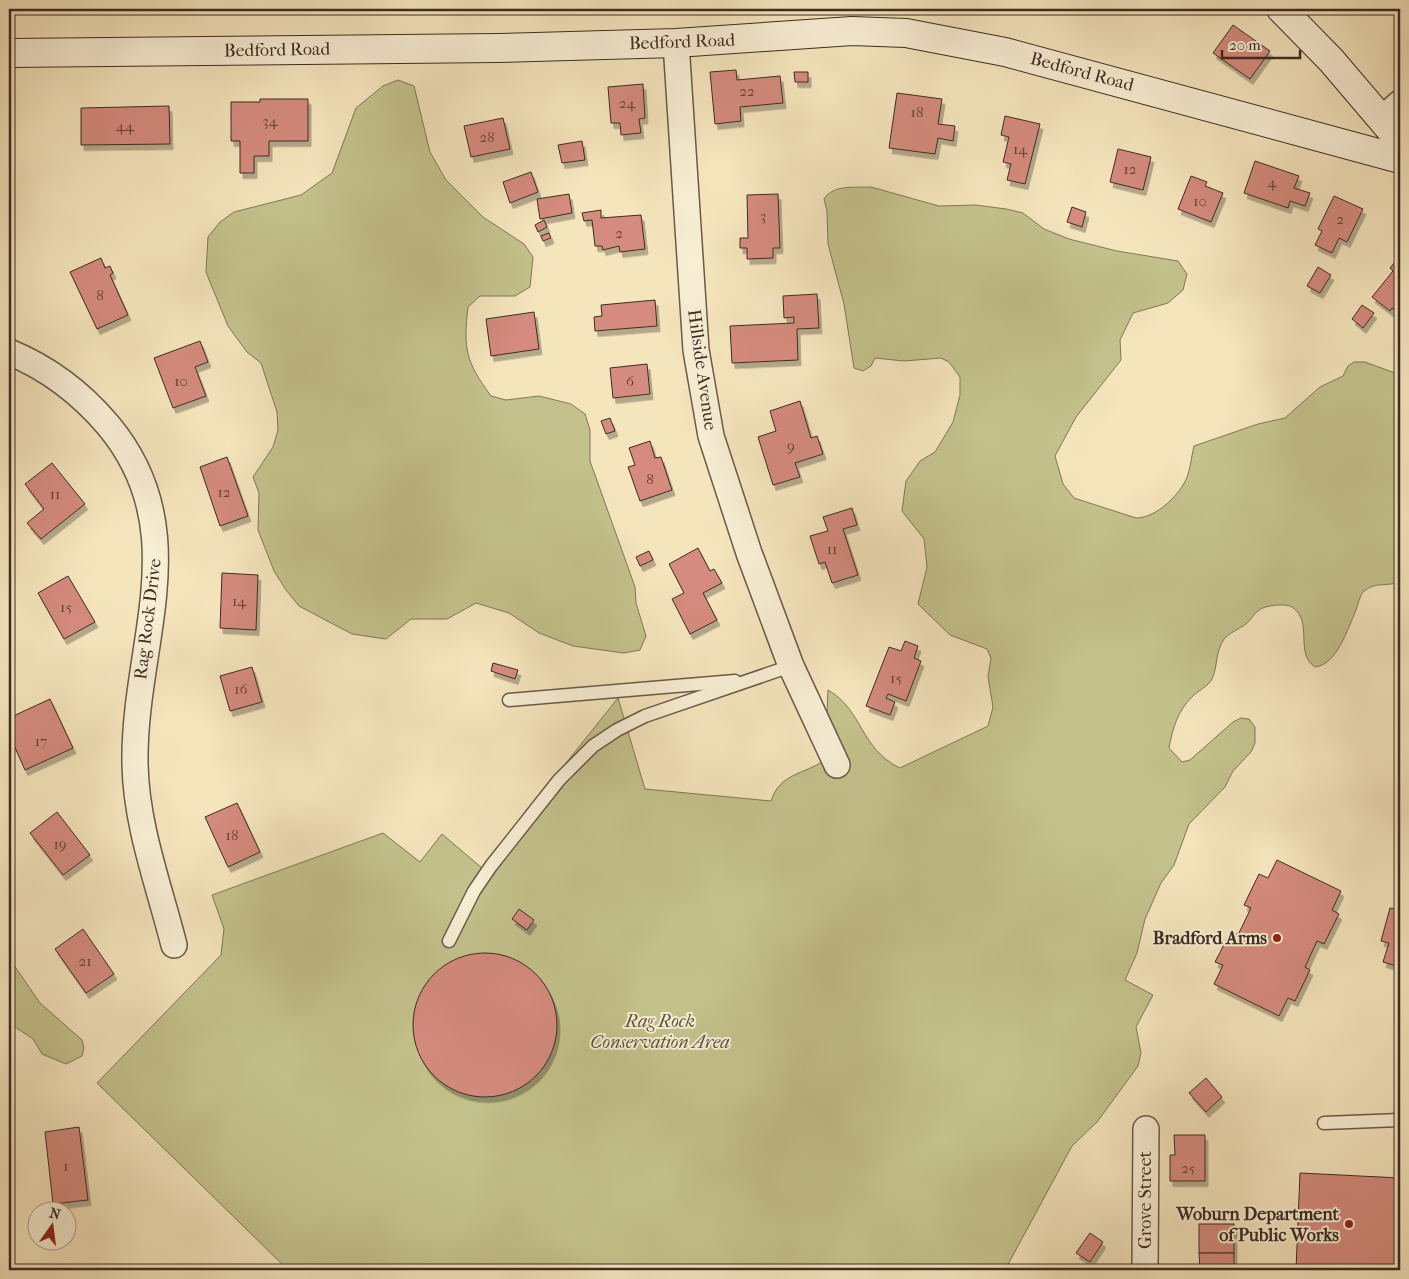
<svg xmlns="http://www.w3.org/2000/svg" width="1409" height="1279" viewBox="0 0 1409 1279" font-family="'IM FELL French Canon',serif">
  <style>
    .green { fill: #c4c28c; stroke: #807758 }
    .building { fill: #d58b7e; stroke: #3c2c23; filter: url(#shadow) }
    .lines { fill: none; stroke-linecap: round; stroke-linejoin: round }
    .lane-casing { stroke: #6a5a4a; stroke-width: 15 }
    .street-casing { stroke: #6a5a4a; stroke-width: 28 }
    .secondary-casing { stroke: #3c2c23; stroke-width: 30 }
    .lane { stroke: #f8eed4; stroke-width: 12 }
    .street { stroke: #f8eed4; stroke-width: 25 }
    .secondary { stroke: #f8eed4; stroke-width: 28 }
    .poi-dot { fill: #8f2418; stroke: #f8eed4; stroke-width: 2 }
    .labels { text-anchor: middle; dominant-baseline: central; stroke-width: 4; stroke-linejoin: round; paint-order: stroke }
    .number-label { font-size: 15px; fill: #62443a }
    .street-label { font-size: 18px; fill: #3c2c23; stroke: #f8eed4 }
    .poi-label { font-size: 18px; font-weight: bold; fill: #3c2c23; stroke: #f8eed4; text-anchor: end }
    .park-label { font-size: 18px; font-style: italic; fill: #5e523d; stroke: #f8eed4 }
  </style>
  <defs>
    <filter id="shadow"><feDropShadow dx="3" dy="5.5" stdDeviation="0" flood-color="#0004"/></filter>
  </defs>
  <rect width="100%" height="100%" fill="#f5e5bd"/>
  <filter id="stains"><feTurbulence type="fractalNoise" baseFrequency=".004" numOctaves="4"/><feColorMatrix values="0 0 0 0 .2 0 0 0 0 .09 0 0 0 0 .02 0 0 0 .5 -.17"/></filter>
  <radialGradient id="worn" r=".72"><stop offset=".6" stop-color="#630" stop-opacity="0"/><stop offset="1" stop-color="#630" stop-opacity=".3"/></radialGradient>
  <g class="green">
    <path d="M 398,80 L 414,86 L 430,152 L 446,180 L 483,217 L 524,244 L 533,257 L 530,287 L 515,296 L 480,296 L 468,307 C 463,349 466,362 491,396 L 506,400 L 539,396 L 571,404 L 585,414 L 590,430 L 590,461 L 635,587 L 636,603 L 646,636 L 640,650 L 624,653 L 573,646 L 539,633 L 509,613 L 476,603 L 447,619 L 411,619 L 386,639 L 352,634 L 299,606 L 286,590 L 274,571 L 258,530 L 259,493 L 253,477 L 273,447 L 278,430 L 277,412 L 261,363 L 247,352 L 228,326 L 206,272 L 208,237 L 220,222 L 234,212 L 301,195 L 332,173 L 356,108 L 383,86 Z"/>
    <path d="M 871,187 L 939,206 L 976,205 L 1006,209 L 1023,213 L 1044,229 L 1069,239 L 1117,251 L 1178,261 L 1187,274 L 1183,290 L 1168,303 L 1133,313 L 1120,340 L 1121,360 L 1076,417 L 1055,456 L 1063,484 L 1074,498 L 1136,518 C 1154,518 1174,500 1183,485 C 1190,475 1191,458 1194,446 L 1258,424 L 1285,418 L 1320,387 L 1343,376 L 1348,366 L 1354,362 L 1365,362 L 1395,373 L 1400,378 L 1400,582 C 1387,587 1375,581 1363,592 C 1360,596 1358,604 1356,610 C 1348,628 1337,665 1315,667 C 1294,653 1314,622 1292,607 C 1285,603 1266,605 1259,610 C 1254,613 1251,620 1246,624 C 1239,629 1229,633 1224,639 C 1215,652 1218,666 1212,679 C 1209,686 1197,691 1192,697 C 1178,710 1172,730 1169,748 L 1182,762 L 1190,760 L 1233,722 L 1241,718 L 1249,719 L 1255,727 L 1255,743 L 1251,752 L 1233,771 L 1225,787 L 1189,824 L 1174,865 L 1161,883 L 1145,919 L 1137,953 L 1125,980 L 1153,995 L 1136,1027 L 1141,1053 L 1138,1066 L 1097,1122 L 1072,1146 L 1005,1270 L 288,1270 L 97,1083 L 221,955 L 224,929 L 212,895 L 383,833 L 420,862 L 442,834 L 482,868 L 618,698 L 645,789 L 771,801 C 780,773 803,775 825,760 L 828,690 C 863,710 860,749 900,768 L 988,726 L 993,707 L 988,677 L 991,658 L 987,649 L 950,635 L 918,604 L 927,567 L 924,539 L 902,511 L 906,481 L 920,461 L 935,452 L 953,422 L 960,395 L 960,377 L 949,362 L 941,358 L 904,361 L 875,358 L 871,366 L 863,371 L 854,368 L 844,304 L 828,244 L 827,211 L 824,199 C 834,184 854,188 871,187 Z"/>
    <path d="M 9,958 L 40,1003 L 82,1040 L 84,1048 L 82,1056 L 66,1064 L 42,1054 L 33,1039 L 9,1023 Z"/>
  </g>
  <g class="building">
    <path d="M 1233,25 L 1270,51 L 1250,79 L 1213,53 Z"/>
    <path d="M 736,70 L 737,80 L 780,76 L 783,103 L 740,107 L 741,121 L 715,124 L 710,72 Z"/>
    <path d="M 794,72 L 808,72 L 808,82 L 795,82 Z"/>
    <path d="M 643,84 L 645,118 L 639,119 L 641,133 L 621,135 L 620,123 L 611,123 L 608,87 Z"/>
    <path d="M 897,93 L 942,99 L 938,124 L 955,126 L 953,141 L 938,138 L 935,154 L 889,148 Z"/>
    <path d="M 260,99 L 308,99 L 308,141 L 269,141 L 269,156 L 254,156 L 254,173 L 240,173 L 240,141 L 231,141 L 231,102 L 260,102 Z"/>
    <path d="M 169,106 L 170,144 L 81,145 L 81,108 Z"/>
    <path d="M 1005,116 L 1040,124 L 1025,184 L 1007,180 L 1011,164 L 1003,162 L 1009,137 L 1001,135 Z"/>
    <path d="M 503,118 L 510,149 L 471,157 L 464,126 Z"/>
    <path d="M 582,141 L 585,160 L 562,163 L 558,145 Z"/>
    <path d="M 1118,149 L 1151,157 L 1143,190 L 1110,182 Z"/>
    <path d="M 1255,161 L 1299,176 L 1294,188 L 1310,193 L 1305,206 L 1290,201 L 1288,208 L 1244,193 Z"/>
    <path d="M 531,172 L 538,192 L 510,203 L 503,182 Z"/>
    <path d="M 1191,176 L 1207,182 L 1205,186 L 1223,193 L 1211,222 L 1178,209 Z"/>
    <path d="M 569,194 L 572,213 L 540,219 L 537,199 Z"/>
    <path d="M 778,194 L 780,248 L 773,248 L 773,258 L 747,259 L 747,248 L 740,248 L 740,238 L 748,238 L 747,195 Z"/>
    <path d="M 1334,196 L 1363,209 L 1347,242 L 1339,238 L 1332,253 L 1315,245 L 1322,231 L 1318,229 Z"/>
    <path d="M 1072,207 L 1086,212 L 1082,227 L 1067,222 Z"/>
    <path d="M 601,210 L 601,218 L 641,215 L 645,249 L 620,252 L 619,246 L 603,250 L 602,246 L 595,246 L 592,220 L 584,221 L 582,213 Z"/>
    <path d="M 544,220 L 547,227 L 538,232 L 535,225 Z"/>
    <path d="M 549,233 L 551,238 L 543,241 L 541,236 Z"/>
    <path d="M 1400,256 L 1400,315 L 1392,308 L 1390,311 L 1372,297 L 1393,271 L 1390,268 Z"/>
    <path d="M 101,258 L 105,268 L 110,266 L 113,273 L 110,275 L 128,315 L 97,329 L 70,272 Z"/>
    <path d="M 1318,267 L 1331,275 L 1320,293 L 1307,286 Z"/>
    <path d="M 817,294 L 819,328 L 797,329 L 798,360 L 732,363 L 730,326 L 794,323 L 794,317 L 784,318 L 783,296 Z"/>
    <path d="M 655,300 L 657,326 L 595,331 L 594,317 L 602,316 L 601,305 Z"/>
    <path d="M 1362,305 L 1374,313 L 1363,328 L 1352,319 Z"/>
    <path d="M 534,312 L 539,349 L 491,356 L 486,319 Z"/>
    <path d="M 200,341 L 208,362 L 195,367 L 206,396 L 173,408 L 154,358 Z"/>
    <path d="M 647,364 L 650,394 L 613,398 L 610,368 Z"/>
    <path d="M 800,401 L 811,438 L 817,436 L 823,454 L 795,463 L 800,477 L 773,485 L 758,437 L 776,431 L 770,411 Z"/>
    <path d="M 610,418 L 615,431 L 606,434 L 601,421 Z"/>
    <path d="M 650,441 L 655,458 L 661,457 L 672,490 L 640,501 L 628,467 L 635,465 L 629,448 Z"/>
    <path d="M 227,457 L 248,516 L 220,526 L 200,467 Z"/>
    <path d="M 52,463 L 85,504 L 41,539 L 27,523 L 44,509 L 25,484 Z"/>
    <path d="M 852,508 L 857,525 L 843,529 L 858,575 L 832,583 L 825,562 L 819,564 L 810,536 L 828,531 L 823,517 Z"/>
    <path d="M 698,548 L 710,571 L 714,569 L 722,583 L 703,593 L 717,620 L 690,634 L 672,599 L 684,593 L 669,564 Z"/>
    <path d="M 649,551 L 653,560 L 640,566 L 636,557 Z"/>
    <path d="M 222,573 L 258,575 L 256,630 L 220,628 Z"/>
    <path d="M 68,576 L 95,622 L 64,639 L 38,593 Z"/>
    <path d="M 905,641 L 918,646 L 914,658 L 921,661 L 906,701 L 888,694 L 886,698 L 895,702 L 890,715 L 866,706 L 889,647 L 901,651 Z"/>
    <path d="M 493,663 L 518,670 L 515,679 L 491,671 Z"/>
    <path d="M 252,667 L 262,702 L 230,711 L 220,676 Z"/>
    <path d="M 50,699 L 73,748 L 25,770 L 9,734 L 9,718 Z"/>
    <path d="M 237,803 L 260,852 L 228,867 L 205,817 Z"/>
    <path d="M 57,812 L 90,855 L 63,875 L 30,833 Z"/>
    <path d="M 1277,860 L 1341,891 L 1332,910 L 1339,914 L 1324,944 L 1317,941 L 1305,967 L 1310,970 L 1295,1001 L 1288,998 L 1279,1016 L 1214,984 L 1223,965 L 1215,962 L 1231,931 L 1238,935 L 1251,908 L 1244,905 L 1259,874 L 1268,878 Z"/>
    <path d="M 1400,902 L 1400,967 L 1383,962 L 1389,943 L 1381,941 L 1390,908 L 1398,909 Z"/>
    <path d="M 519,909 L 534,920 L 527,930 L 512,919 Z"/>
    <path d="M 83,929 L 114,974 L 86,993 L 55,949 Z"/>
    <circle cx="485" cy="1025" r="72"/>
    <path d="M 1206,1078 L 1222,1097 L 1206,1112 L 1189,1093 Z"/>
    <path d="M 79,1127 L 88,1200 L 53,1204 L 45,1132 Z"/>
    <path d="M 1174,1135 L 1205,1135 L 1205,1181 L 1170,1181 L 1170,1155 L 1175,1155 Z"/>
    <path d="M 1300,1173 L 1400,1178 L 1400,1270 L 1296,1270 Z"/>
    <rect x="1199" y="1224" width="35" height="29"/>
    <path d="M 1090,1233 L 1103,1242 L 1090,1262 L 1076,1253 Z"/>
    <path d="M 1199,1253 L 1234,1253 L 1234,1270 L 1200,1270 Z"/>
  </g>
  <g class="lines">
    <defs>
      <g id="lane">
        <path d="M 509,700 L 735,681"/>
        <path d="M 449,941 L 474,891 L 491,866 L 559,780 L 593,746 L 617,730 L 645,716 L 791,666"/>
        <path d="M 1324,1123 L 1400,1120"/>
      </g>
      <g id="street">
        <path d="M 676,43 L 696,350 L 711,436 L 749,553 L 791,666 L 837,765"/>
        <path d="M 1382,119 L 1400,103"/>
        <path d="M 9,352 C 48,368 80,392 108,425 C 197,531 133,644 135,764 C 136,825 159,886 174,945"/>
        <path d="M 1145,1270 L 1146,1129"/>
      </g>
      <g id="secondary">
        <path d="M 1281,9 L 1331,60 L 1400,141"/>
        <path d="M 9,53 L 498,48 L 676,43 L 852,31 L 906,33 L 1005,52 L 1400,159"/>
      </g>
    </defs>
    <use href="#lane" class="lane-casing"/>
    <use href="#street" class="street-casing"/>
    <use href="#secondary" class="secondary-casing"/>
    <use href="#lane" class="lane"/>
    <use href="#street" class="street"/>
    <use href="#secondary" class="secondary"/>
  </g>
  <g class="poi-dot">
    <circle cx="1277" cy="938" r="5"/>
    <circle cx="1349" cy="1224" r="5"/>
  </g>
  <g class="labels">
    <g class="number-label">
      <text x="747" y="91">22</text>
      <text x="627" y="103">24</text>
      <text x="917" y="112">18</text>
      <text x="270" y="121">34</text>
      <text x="125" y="126">44</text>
      <text x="487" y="137">28</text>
      <text x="1020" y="149">14</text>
      <text x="1130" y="169">12</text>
      <text x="1272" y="182">4</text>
      <text x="1200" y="201">10</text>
      <text x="763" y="216">3</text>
      <text x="1340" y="219">2</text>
      <text x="619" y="233">2</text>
      <text x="100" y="295">8</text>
      <text x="181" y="381">10</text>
      <text x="630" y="381">6</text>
      <text x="791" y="446">9</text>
      <text x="650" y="479">8</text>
      <text x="224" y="492">12</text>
      <text x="55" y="494">11</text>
      <text x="832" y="549">11</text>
      <text x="239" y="601">14</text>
      <text x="66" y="607">15</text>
      <text x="896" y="678">15</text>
      <text x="241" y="689">16</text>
      <text x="41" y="741">17</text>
      <text x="232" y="835">18</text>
      <text x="60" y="844">19</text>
      <text x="85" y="961">21</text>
      <text x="66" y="1166">1</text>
      <text x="1188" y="1168">25</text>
    </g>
    <g class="street-label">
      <text transform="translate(682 42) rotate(-2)">Bedford Road</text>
      <text transform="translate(277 50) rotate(-1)">Bedford Road</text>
      <text transform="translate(1082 72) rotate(15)">Bedford Road</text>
      <text transform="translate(702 370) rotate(82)">Hillside Avenue</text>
      <text transform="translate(148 619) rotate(-83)">Rag Rock Drive</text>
      <text transform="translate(1145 1200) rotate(-90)">Grove Street</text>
    </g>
    <g class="poi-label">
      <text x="1267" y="938">Bradford Arms</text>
      <text x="1339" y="1214">Woburn Department<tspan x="1339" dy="21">of Public Works</tspan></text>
    </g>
    <g class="park-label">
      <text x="660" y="1021">Rag Rock<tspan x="660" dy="21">Conservation Area</tspan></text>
    </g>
  </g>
  <rect width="1409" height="1279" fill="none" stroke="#f5e5bd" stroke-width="30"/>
  <rect x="10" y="10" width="1389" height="1259" fill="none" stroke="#3c2c23" stroke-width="2.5"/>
  <rect x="15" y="15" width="1379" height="1249" fill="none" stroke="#3c2c23"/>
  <g transform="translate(52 1226) rotate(14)"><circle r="24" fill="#f8eed4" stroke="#ada08d"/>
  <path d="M0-4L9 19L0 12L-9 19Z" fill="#8f2418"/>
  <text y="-8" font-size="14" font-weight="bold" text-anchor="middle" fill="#3c2c23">N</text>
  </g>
  <path d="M1222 50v8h78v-8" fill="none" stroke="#3c2c23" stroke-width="2.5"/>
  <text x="1229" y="50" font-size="15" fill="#3c2c23" stroke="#f8eed4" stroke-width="4" paint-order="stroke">20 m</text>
  <rect width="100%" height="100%" filter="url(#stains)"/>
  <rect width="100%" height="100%" fill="url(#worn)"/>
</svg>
